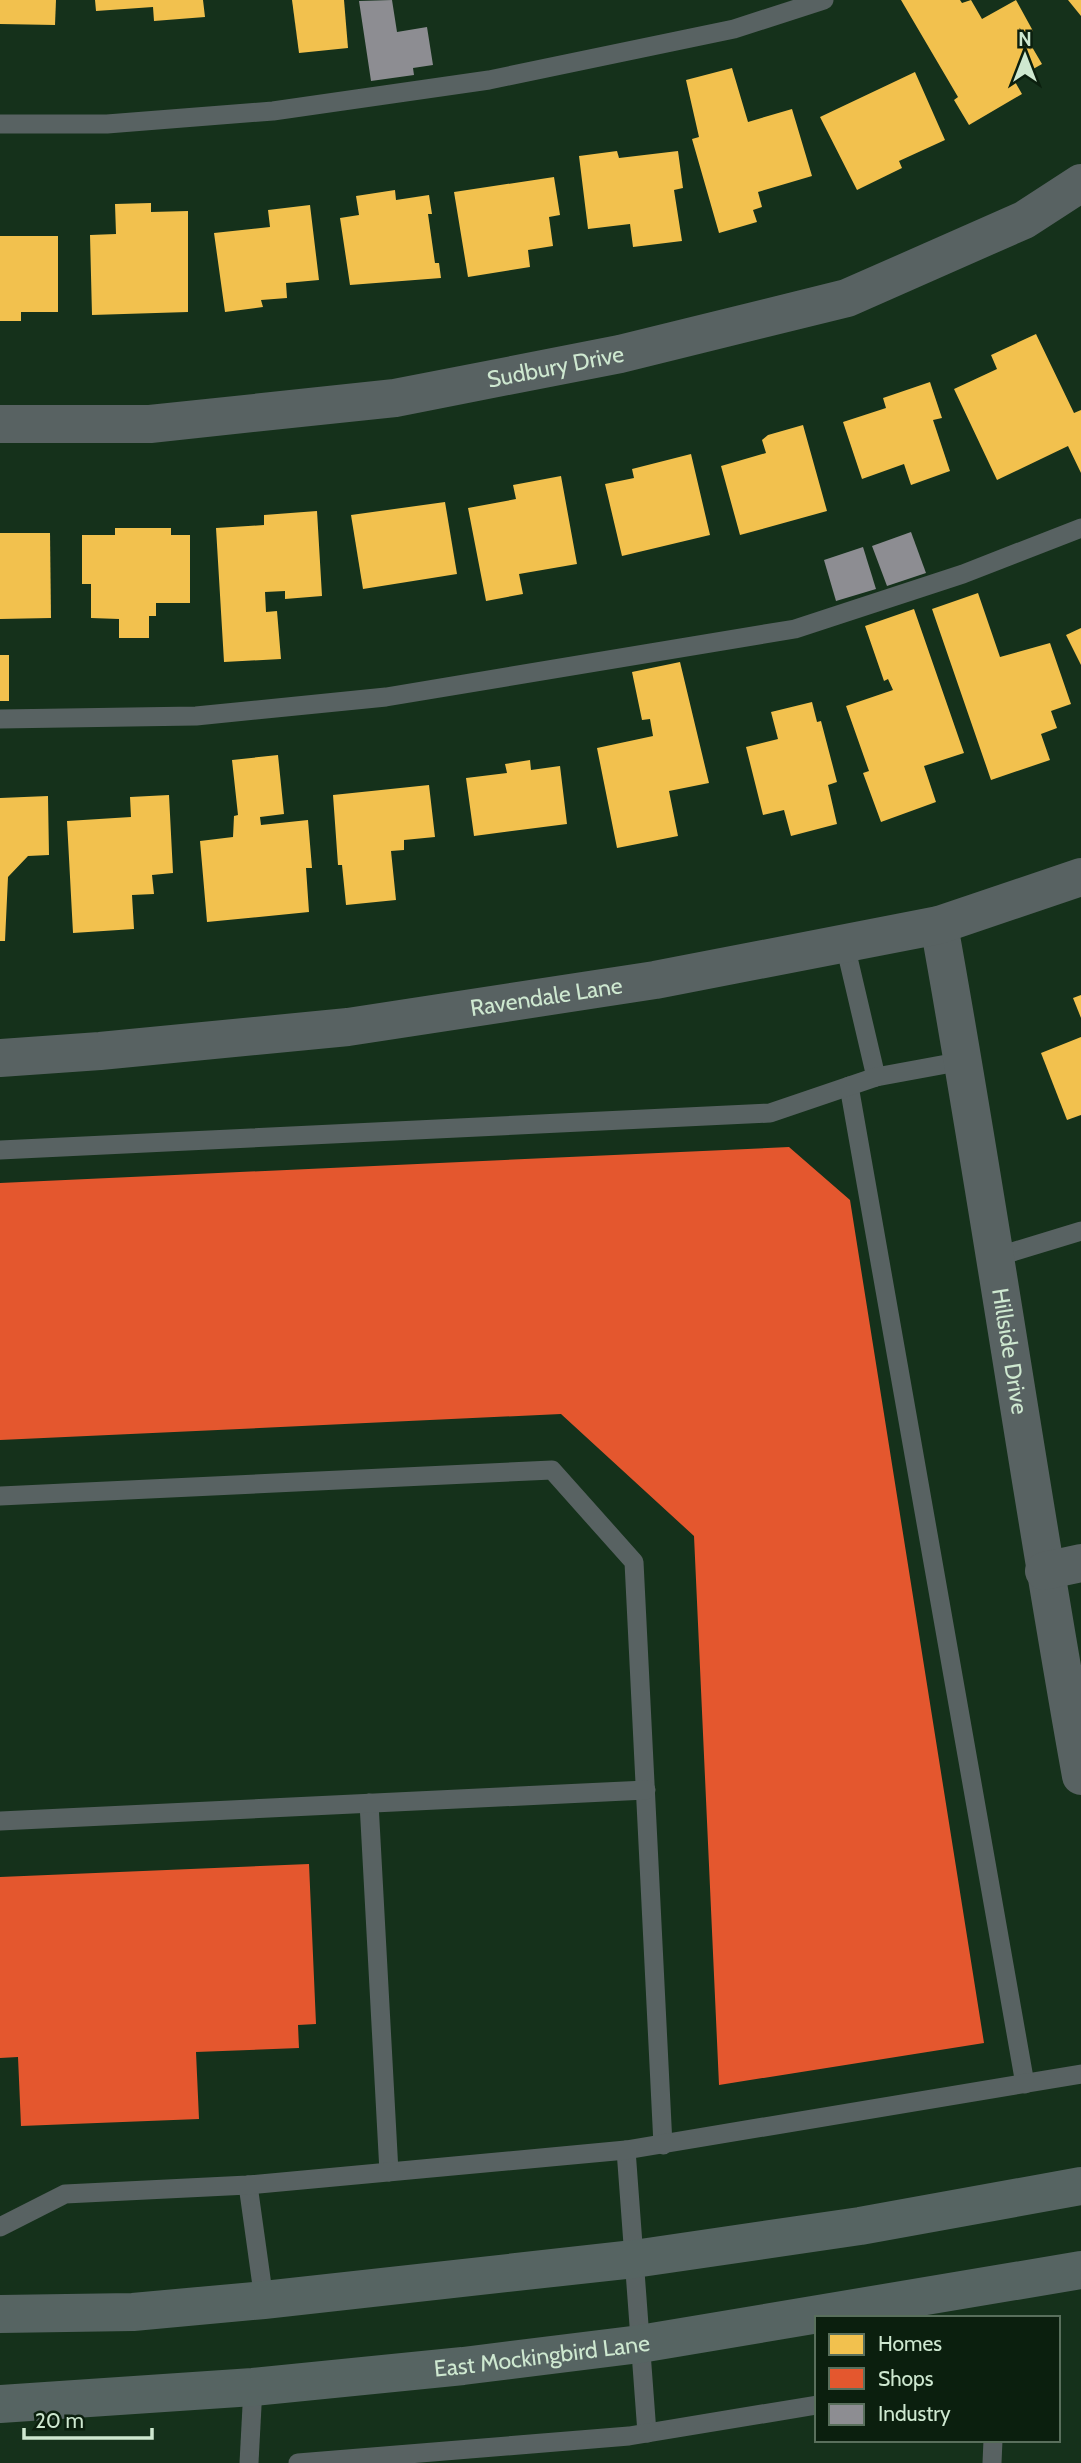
<svg xmlns="http://www.w3.org/2000/svg" width="1081" height="2463" viewBox="0 0 1081 2463" font-family="Cabin,sans-serif">
  <style>
    .homes { fill: #f2c14e }
    .shops { fill: #e4572e }
    .industry { fill: #8d8d92 }
    .lines { fill: none; stroke-linecap: round; stroke-linejoin: round }
    .lane { stroke: #586262; stroke-width: 19 }
    .street { stroke: #586262; stroke-width: 38 }
    .secondary { stroke: #566462; stroke-width: 38 }
    .labels { text-anchor: middle; dominant-baseline: central; stroke-width: 7; stroke-linejoin: round; paint-order: stroke }
    .street-label { font-size: 23px; fill: #cee8d0; stroke: #0b1f0e }
  </style>
  <rect width="100%" height="100%" fill="#15311b"/>
  <g class="homes">
    <path d="M 0,0 L 56,0 L 55,25 L 0,24 Z"/>
    <path d="M 95,0 L 203,0 L 205,17 L 154,21 L 153,7 L 96,11 Z"/>
    <path d="M 292,0 L 344,0 L 348,48 L 299,53 Z"/>
    <path d="M 901,0 L 960,0 L 962,3 L 971,0 L 982,19 L 1016,0 L 1033,31 L 1025,35 L 1042,64 L 1014,80 L 1022,94 L 969,125 L 954,100 L 958,97 Z"/>
    <path d="M 1068,0 L 1081,0 L 1081,16 Z"/>
    <path d="M 732,68 L 748,122 L 792,109 L 812,176 L 758,192 L 762,207 L 753,210 L 757,222 L 719,233 L 692,139 L 699,137 L 686,80 Z"/>
    <path d="M 915,72 L 945,140 L 899,161 L 902,168 L 857,190 L 820,117 Z"/>
    <path d="M 617,151 L 619,158 L 678,151 L 683,188 L 674,190 L 682,241 L 633,247 L 630,224 L 588,229 L 579,156 Z"/>
    <path d="M 554,177 L 560,215 L 549,217 L 553,246 L 528,250 L 530,267 L 468,277 L 454,192 Z"/>
    <path d="M 395,190 L 396,200 L 429,195 L 432,214 L 428,214 L 435,263 L 439,263 L 441,278 L 350,285 L 340,218 L 359,215 L 356,196 Z"/>
    <path d="M 151,203 L 151,212 L 188,211 L 188,312 L 92,315 L 90,235 L 116,234 L 115,204 Z"/>
    <path d="M 310,205 L 319,280 L 286,283 L 287,298 L 261,300 L 263,307 L 225,312 L 214,233 L 270,227 L 268,210 Z"/>
    <path d="M 0,236 L 58,236 L 58,312 L 21,312 L 21,321 L 0,321 Z"/>
    <path d="M 1036,334 L 1074,413 L 1081,410 L 1081,473 L 1068,446 L 997,480 L 954,389 L 997,369 L 991,355 Z"/>
    <path d="M 930,382 L 942,418 L 933,420 L 950,471 L 911,485 L 904,464 L 862,479 L 843,422 L 886,408 L 883,398 Z"/>
    <path d="M 803,425 L 827,511 L 740,535 L 721,466 L 766,453 L 762,440 L 768,435 Z"/>
    <path d="M 691,454 L 710,535 L 622,556 L 605,484 L 634,478 L 632,469 Z"/>
    <path d="M 561,476 L 577,564 L 519,574 L 523,594 L 486,601 L 468,508 L 516,499 L 513,485 Z"/>
    <path d="M 445,502 L 457,574 L 363,589 L 351,515 Z"/>
    <path d="M 317,511 L 322,596 L 285,599 L 285,591 L 265,592 L 266,612 L 277,611 L 281,659 L 224,662 L 216,528 L 264,525 L 264,515 Z"/>
    <path d="M 115,528 L 171,528 L 171,535 L 190,535 L 190,603 L 156,603 L 156,616 L 149,616 L 149,638 L 119,638 L 119,619 L 91,618 L 91,584 L 82,584 L 82,535 L 115,535 Z"/>
    <path d="M 0,533 L 50,533 L 51,618 L 0,619 Z"/>
    <path d="M 978,593 L 1000,657 L 1050,643 L 1071,704 L 1051,711 L 1057,728 L 1041,734 L 1050,760 L 991,780 L 932,609 Z"/>
    <path d="M 914,609 L 964,753 L 924,766 L 936,802 L 881,822 L 863,773 L 869,771 L 846,706 L 893,690 L 888,679 L 884,681 L 865,626 Z"/>
    <path d="M 1081,628 L 1081,665 L 1066,635 Z"/>
    <rect x="0" y="655" width="9" height="46"/>
    <path d="M 680,662 L 709,783 L 669,791 L 678,836 L 617,848 L 597,748 L 653,736 L 650,719 L 642,720 L 632,672 Z"/>
    <path d="M 812,702 L 817,722 L 821,721 L 837,782 L 828,785 L 837,824 L 791,836 L 784,810 L 763,815 L 746,747 L 778,739 L 771,712 Z"/>
    <path d="M 278,755 L 284,814 L 260,817 L 261,825 L 308,820 L 312,868 L 306,868 L 309,912 L 207,922 L 200,841 L 233,837 L 234,816 L 238,815 L 232,760 Z"/>
    <path d="M 530,760 L 531,770 L 560,766 L 567,824 L 474,836 L 466,778 L 507,773 L 505,764 Z"/>
    <path d="M 429,785 L 435,837 L 404,840 L 404,850 L 391,851 L 396,900 L 346,905 L 342,865 L 338,865 L 333,795 Z"/>
    <path d="M 169,795 L 173,873 L 152,875 L 154,894 L 132,895 L 134,929 L 73,933 L 67,821 L 131,817 L 130,797 Z"/>
    <path d="M 48,796 L 49,855 L 28,856 L 8,877 L 5,941 L 0,941 L 0,798 Z"/>
    <path d="M 1081,995 L 1081,1018 L 1073,998 Z"/>
    <path d="M 1081,1037 L 1081,1115 L 1067,1120 L 1041,1053 Z"/>
  </g>
  <g class="shops">
    <path d="M 789,1147 L 850,1200 L 984,2043 L 719,2085 L 694,1536 L 561,1414 L 0,1440 L 0,1183 Z"/>
    <path d="M 309,1864 L 316,2024 L 298,2025 L 299,2048 L 196,2052 L 199,2119 L 21,2126 L 18,2057 L 0,2058 L 0,1877 Z"/>
  </g>
  <g class="industry">
    <path d="M 392,0 L 397,32 L 427,27 L 433,65 L 413,68 L 414,75 L 371,81 L 359,1 Z"/>
    <path d="M 911,532 L 926,573 L 887,586 L 872,546 Z"/>
    <path d="M 863,547 L 876,589 L 836,601 L 824,560 Z"/>
  </g>
  <g class="lines">
    <g class="lane">
      <path d="M 0,124 L 107,124 L 273,111 L 489,80 L 734,29 L 824,0"/>
      <path d="M 0,719 L 196,716 L 386,697 L 795,629 L 963,574 L 1081,528"/>
      <path d="M 845,945 L 876,1077"/>
      <path d="M 849,1086 L 1025,2084"/>
      <path d="M 0,1150 L 770,1113 L 876,1077 L 963,1061"/>
      <path d="M 996,1257 L 1081,1231"/>
      <path d="M 0,1496 L 552,1470 L 634,1562 L 663,2145"/>
      <path d="M 369,1803 L 389,2172"/>
      <path d="M 0,1821 L 646,1790"/>
      <path d="M 626,2150 L 647,2433"/>
      <path d="M 248,2185 L 264,2300"/>
      <path d="M 0,2227 L 65,2194 L 248,2185 L 626,2150 L 1081,2074"/>
      <path d="M 249,2463 L 253,2387"/>
      <path d="M 298,2463 L 629,2436 L 817,2405"/>
      <path d="M 992,2463 L 993,2440"/>
    </g>
    <g class="street">
      <path id="s1" d="M 0,424 L 150,424 L 395,398 L 620,354 L 847,298 L 1024,220 L 1081,183"/>
      <path id="s2" d="M 939,925 C 990,1208 1030,1493 1081,1776"/>
      <path id="s3" d="M 0,1058 L 100,1051 L 348,1027 L 655,980 L 939,925 L 1081,877"/>
      <path d="M 1044,1571 L 1081,1563"/>
    </g>
    <g class="secondary">
      <path d="M 0,2314 L 133,2312 L 264,2300 L 634,2259 L 860,2226 L 1081,2186"/>
      <path id="s4" d="M 0,2404 L 253,2387 L 463,2366 L 640,2344 L 1081,2270"/>
    </g>
  </g>
  <g class="labels">
    <g class="street-label">
      <text stroke="none"><textPath href="#s1" startOffset="560">Sudbury Drive</textPath></text>
      <text stroke="none"><textPath href="#s3" startOffset="550">Ravendale Lane</textPath></text>
      <text stroke="none"><textPath href="#s2" startOffset="432">Hillside Drive</textPath></text>
      <text stroke="none"><textPath href="#s4" startOffset="544">East Mockingbird Lane</textPath></text>
    </g>
  </g>
  <rect x="815" y="2316" width="245" height="126" fill="#0b1f0e" stroke="#596f5c" stroke-width="2"/>
  <rect x="829" y="2334" width="35" height="21" fill="#f2c14e" stroke="#596f5c" stroke-width="2"/>
  <text x="878" y="2351" font-size="21" fill="#cee8d0">Homes</text>
  <rect x="829" y="2368" width="35" height="21" fill="#e4572e" stroke="#596f5c" stroke-width="2"/>
  <text x="878" y="2386" font-size="21" fill="#cee8d0">Shops</text>
  <rect x="829" y="2404" width="35" height="21" fill="#8d8d92" stroke="#596f5c" stroke-width="2"/>
  <text x="878" y="2421" font-size="21" fill="#cee8d0">Industry</text>
  <g transform="translate(1025 56)" stroke="#0b1f0e" stroke-width="5" paint-order="stroke">
  <path d="M0-5L12 26L0 18L-12 26Z" fill="#cee8d0"/>
  <text y="-10" font-size="19" font-weight="bold" text-anchor="middle" fill="#cee8d0">N</text>
  </g>
  <path d="M24 2428v10h128v-10" fill="none" stroke="#cee8d0" stroke-width="3.5"/>
  <text x="35" y="2428" font-size="21" fill="#cee8d0" stroke="#0b1f0e" stroke-width="5" paint-order="stroke">20 m</text>
</svg>
